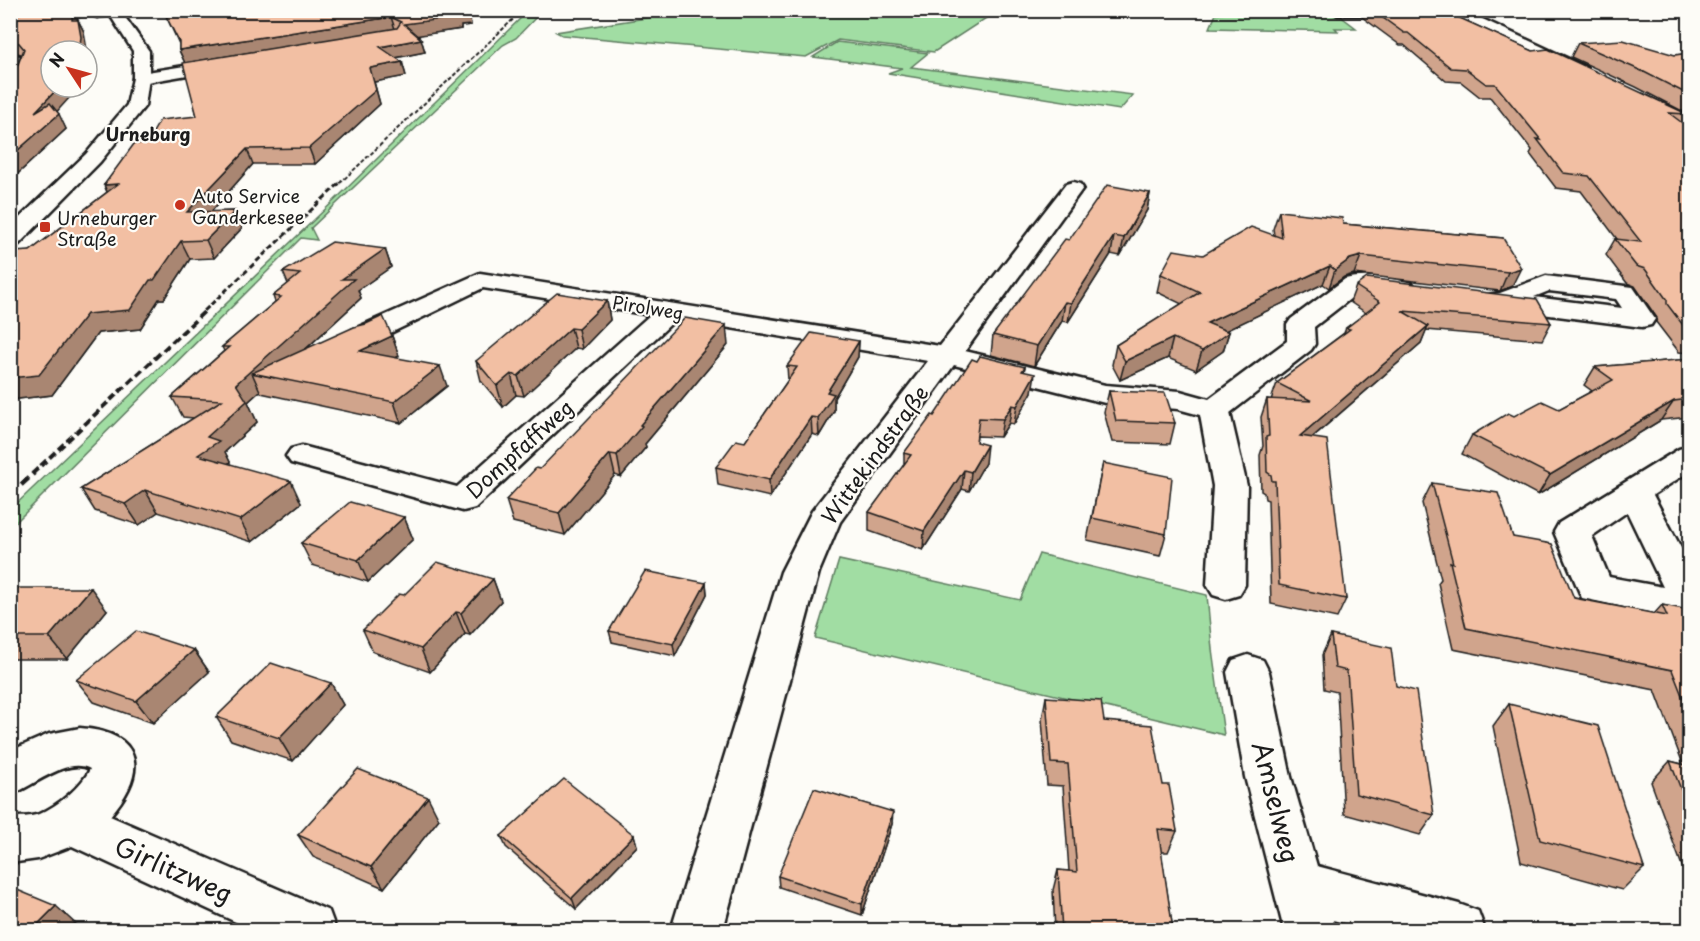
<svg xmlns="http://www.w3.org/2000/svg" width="1700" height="941" viewBox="0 0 1700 941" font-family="'Playpen Sans',sans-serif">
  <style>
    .green { fill: #a1dda3; stroke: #5e7c60; stroke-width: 1.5 }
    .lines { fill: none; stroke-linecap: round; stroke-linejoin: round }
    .street-casing { stroke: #1c1c1c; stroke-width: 5 }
    .secondary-casing { stroke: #1c1c1c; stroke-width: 5 }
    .street { fill: #fdfcf7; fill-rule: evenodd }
    .secondary { fill: #fdfcf7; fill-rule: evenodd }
    .rail-far3 { stroke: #1c1c1c; stroke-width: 2; stroke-dasharray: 4 2; stroke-linecap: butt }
    .rail-far2 { stroke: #1c1c1c; stroke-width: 3; stroke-dasharray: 6 3; stroke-linecap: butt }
    .rail-far1 { stroke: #1c1c1c; stroke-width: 4; stroke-dasharray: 8 4; stroke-linecap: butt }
    .rail { stroke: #1c1c1c; stroke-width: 5; stroke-dasharray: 10 5; stroke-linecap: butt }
    .wall { fill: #d0a48c; stroke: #1c1c1c; stroke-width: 1.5 }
    .shaded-wall { fill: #a98672; stroke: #1c1c1c; stroke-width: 1.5 }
    .building { fill: #f2bfa3; stroke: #1c1c1c; stroke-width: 1.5 }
    .poi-dot { fill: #c8321e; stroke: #fdfcf7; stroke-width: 2 }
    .labels { text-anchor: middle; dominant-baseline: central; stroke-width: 4.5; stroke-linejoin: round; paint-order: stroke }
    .far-neighbourhood-label { font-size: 18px; font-weight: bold; fill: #1c1c1c; stroke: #fdfcf7 }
    .far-poi-label { font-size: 18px; fill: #1c1c1c; stroke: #fdfcf7; text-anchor: start }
    .far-street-label { font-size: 18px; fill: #1c1c1c; stroke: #fdfcf7 }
    .street-label { font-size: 21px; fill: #1c1c1c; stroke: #fdfcf7 }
    .near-street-label { font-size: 26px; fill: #1c1c1c; stroke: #fdfcf7 }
  </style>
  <rect width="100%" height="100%" fill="#fdfcf7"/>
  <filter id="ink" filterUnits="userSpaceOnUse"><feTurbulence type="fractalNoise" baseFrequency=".0167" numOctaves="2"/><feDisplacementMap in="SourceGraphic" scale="12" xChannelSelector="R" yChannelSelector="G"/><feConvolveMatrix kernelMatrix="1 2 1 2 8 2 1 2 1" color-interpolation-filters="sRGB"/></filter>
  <g filter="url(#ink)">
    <g class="green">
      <path d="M 1237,10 L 1335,12 L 1356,28 L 1335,28 L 1338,31 L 1210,28 L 1216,14 Z"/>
      <path d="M 528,11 L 542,11 L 516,38 L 503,45 L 311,228 L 317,240 L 301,238 L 11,527 L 11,509 L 337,198 Z"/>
      <path d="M 690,11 L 690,10 L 997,11 L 934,52 L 838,40 L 806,57 L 562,35 L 556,32 Z"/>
      <path d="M 837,42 L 928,53 L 911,67 L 1133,95 L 1120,110 L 888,73 L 902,68 L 813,57 Z"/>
      <path d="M 1039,554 L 1207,595 L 1212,649 L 1224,735 L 815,638 L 839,560 L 1020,600 Z"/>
    </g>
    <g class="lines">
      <defs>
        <g id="street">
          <path d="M 58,10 L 92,11 L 85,15 L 10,25 L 10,17 Z"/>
          <path d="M 1445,10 L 1463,10 L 1586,67 L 1588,70 L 1580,75 L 1574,73 Z"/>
          <path d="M 1331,11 L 1332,10 L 1417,11 L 1410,15 L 1338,15 Z"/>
          <path d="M 10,53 L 25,58 L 28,61 L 18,90 L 10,95 Z"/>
          <path d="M 228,59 L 236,64 L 234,67 L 141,83 L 133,78 L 141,73 Z"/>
          <path d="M 1643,95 L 1690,118 L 1690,130 L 1637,104 L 1634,100 L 1637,96 Z"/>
          <path d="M 1073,182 L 1080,184 L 1083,188 L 965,351 L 1105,385 L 1180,391 L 1209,399 L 1287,341 L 1287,325 L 1291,319 L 1345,279 C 1365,274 1392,278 1412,283 L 1416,288 L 1412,293 L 1403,296 L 1359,292 L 1314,327 L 1315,344 L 1311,350 L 1230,413 L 1247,486 L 1245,585 L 1239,595 L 1226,599 L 1213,595 L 1207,585 L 1213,486 L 1200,415 L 1178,409 L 1105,403 L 954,365 L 840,522 L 819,572 L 723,930 L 671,930 L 781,572 L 812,511 L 928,361 L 676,319 L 475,508 L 463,511 L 291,463 L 286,456 L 291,449 L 302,446 L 457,487 L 650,315 L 483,288 L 372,342 L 362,344 L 352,342 L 348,336 L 352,330 L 480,273 L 940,346 L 1066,184 Z"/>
          <path d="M 1546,276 L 1633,287 L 1655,319 L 1651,325 L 1642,327 L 1496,308 L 1487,305 L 1483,300 L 1487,295 L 1500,293 ZM 1549,291 L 1616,299 L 1622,308 L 1534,297 Z"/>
          <path d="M 1690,446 L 1690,471 L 1653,495 L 1690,565 L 1690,621 L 1582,598 L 1554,532 L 1559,523 L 1679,449 ZM 1627,512 L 1663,587 L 1609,577 L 1592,536 Z"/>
          <path d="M 1248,655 L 1263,660 L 1269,672 L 1291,777 L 1317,866 L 1459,904 L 1478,911 L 1485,930 L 1370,930 L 1333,920 L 1336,930 L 1284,930 L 1245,777 L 1227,672 L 1233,660 Z"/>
          <path d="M 80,728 C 144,733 148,772 110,816 L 329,911 L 336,930 L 253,930 L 72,846 L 38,859 L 10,863 L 10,817 C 20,817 31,817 39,814 C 58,806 82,786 90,769 C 67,756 33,787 10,795 L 10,751 L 49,734 Z"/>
        </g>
        <path id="secondary" d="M 79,10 L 124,10 L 122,13 L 149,51 L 149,78 L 145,106 L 100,162 L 18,245 L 10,247 L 10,227 L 86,154 L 127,105 L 133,78 L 133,51 L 110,15 L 97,17 Z"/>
      </defs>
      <use href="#street" class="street-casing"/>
      <use href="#secondary" class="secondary-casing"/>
      <use href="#street" class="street"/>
      <use href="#secondary" class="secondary"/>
      <path class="rail-far3" d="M 340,183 L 523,10"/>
      <path class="rail-far2" d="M 204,311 L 342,181"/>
      <path class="rail-far1" d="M 32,474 L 206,310"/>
      <path class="rail" d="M 10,495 L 34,473"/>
    </g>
    <g class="wall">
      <path d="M 10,10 L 11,15 L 43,10 L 73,10 L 84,32 L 87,50 L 57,112 L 66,129 L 10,181 L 10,79 L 13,77 L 21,54 L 10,51 Z"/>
      <path d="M 173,10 L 481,10 L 468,12 L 471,25 L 461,26 L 461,29 L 418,35 L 421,39 L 425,52 L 396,58 L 402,62 L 406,76 L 374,82 L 380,104 L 315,164 L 253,164 L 211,212 L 235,211 L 242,228 L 214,258 L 190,259 L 164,299 L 159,299 L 140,329 L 98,333 L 52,395 L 10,400 L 10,255 L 30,251 L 107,192 L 104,185 L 147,143 L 197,116 L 185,63 L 179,50 L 179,44 L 166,16 L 175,15 Z"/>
      <path d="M 1364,10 L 1442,10 L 1533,51 L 1684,112 L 1636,87 L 1571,57 L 1578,43 L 1675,55 L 1689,53 L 1689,115 L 1687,114 L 1683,123 L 1689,128 L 1689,353 L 1679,352 L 1656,322 L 1657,318 L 1635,286 L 1627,283 L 1606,255 L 1615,239 L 1617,239 L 1581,191 L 1556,188 L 1530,154 L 1532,150 L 1490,97 L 1480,97 L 1461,82 L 1446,81 L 1404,45 L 1400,45 L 1362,17 Z"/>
      <path d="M 1150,193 L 1147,210 L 1120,256 L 1111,254 L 1068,322 L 1062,321 L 1034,366 L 991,355 L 993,335 L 1069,240 Z"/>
      <path d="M 1279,211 L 1343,224 L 1503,238 L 1512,286 L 1500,291 L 1354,274 L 1344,277 L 1329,288 L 1323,284 L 1226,330 L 1229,332 L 1223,351 L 1196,370 L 1168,358 L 1120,380 L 1112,365 L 1116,345 L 1182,304 L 1157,292 L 1161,274 L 1203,255 L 1274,235 L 1273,229 Z"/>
      <path d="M 385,249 L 391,267 L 358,290 L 361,298 L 307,348 L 392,336 L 399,356 L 395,358 L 447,386 L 401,423 L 261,393 L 260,391 L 248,402 L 257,422 L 225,452 L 230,462 L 228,463 L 301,503 L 252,542 L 158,512 L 139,525 L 95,511 L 81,489 L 194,418 L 183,417 L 172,397 L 224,351 L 222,347 L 275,302 L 273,296 L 288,284 L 283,272 Z"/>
      <path d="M 1356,286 L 1551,323 L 1542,340 L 1426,330 L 1421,343 L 1312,438 L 1346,599 L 1337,618 L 1271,604 L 1268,500 L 1265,499 L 1264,493 L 1261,491 L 1260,455 L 1263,446 L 1261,417 L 1267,399 L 1271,400 L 1277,383 L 1344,333 L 1346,328 L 1366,313 L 1350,302 Z"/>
      <path d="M 607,301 L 610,320 L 582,349 L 576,348 L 524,396 L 516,395 L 503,407 L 481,381 L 476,361 Z"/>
      <path d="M 859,341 L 858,357 L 834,398 L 834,411 L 819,436 L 812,434 L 770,497 L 718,485 L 716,467 L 745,442 L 788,380 L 787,366 Z"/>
      <path d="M 728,345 L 645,444 L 646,447 L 621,477 L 615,475 L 565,535 L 513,522 L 506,500 L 540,469 Z"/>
      <path d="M 1689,359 L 1689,417 L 1661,420 L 1538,495 L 1462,454 L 1472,435 L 1514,416 L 1559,409 L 1592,391 L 1584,385 L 1595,367 Z"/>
      <path d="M 1025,367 L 1024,372 L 1032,392 L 1014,424 L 1009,423 L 1000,437 L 977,436 L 976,442 L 985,463 L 969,491 L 962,489 L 923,550 L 869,531 L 869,512 L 904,465 L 904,453 L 934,416 Z"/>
      <path d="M 1109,391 L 1175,423 L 1170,444 L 1112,442 L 1104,412 Z"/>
      <path d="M 1103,463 L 1166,534 L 1160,556 L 1087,540 Z"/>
      <path d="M 1432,483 L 1513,537 L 1574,598 L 1654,614 L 1662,605 L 1689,610 L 1689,885 L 1651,782 L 1670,761 L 1683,764 L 1655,690 L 1453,649 L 1438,583 L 1441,579 L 1422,503 Z"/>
      <path d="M 404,517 L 413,539 L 368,582 L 312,565 L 301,543 Z"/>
      <path d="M 493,579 L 501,601 L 470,635 L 465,634 L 430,672 L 373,652 L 363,630 Z"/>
      <path d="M 706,583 L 707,594 L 675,656 L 612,642 L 609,631 Z"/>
      <path d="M 10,588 L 107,610 L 67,659 L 10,659 Z"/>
      <path d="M 1331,635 L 1396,686 L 1434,815 L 1420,835 L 1344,814 L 1337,692 L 1324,689 L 1322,655 Z"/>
      <path d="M 194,650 L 209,672 L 153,723 L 94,702 L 76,680 Z"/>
      <path d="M 331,683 L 343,705 L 293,761 L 231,740 L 216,717 Z"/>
      <path d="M 1046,697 L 1104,721 L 1163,785 L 1177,831 L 1168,852 L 1161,852 L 1173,930 L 1055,930 L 1053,890 L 1058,870 L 1069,871 L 1063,786 L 1047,785 L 1042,719 Z"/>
      <path d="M 1509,704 L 1644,868 L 1622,890 L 1521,862 L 1493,726 Z"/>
      <path d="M 439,819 L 384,888 L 313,857 L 298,835 Z"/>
      <path d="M 892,824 L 862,915 L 779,887 L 778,876 Z"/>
      <path d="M 634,835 L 637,846 L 576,909 L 506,847 L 501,836 Z"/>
    </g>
    <g class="shaded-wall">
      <path d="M 10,10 L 39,10 L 10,15 Z"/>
      <path d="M 72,10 L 73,10 L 77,18 L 78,32 L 72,20 Z"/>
      <path d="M 457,10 L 481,10 L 458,14 Z"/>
      <path d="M 469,13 L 471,25 L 461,26 L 461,29 L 408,37 L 404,24 Z"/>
      <path d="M 391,17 L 395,29 L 185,63 L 179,50 Z"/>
      <path d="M 78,20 L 84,32 L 86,51 L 79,51 Z"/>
      <path d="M 421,39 L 425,52 L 384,60 L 380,47 Z"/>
      <path d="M 402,62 L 406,76 L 374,82 L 380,104 L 315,164 L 309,148 L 370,68 Z"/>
      <path d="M 59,87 L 79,87 L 43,127 L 35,112 Z"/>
      <path d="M 59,114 L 66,129 L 10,181 L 10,157 Z"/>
      <path d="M 247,149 L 253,164 L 195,230 L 187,212 Z"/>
      <path d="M 118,184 L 112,202 L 104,185 Z"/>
      <path d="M 1150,193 L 1147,210 L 1120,256 L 1124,238 Z"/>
      <path d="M 235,211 L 242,228 L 214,258 L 206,240 Z"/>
      <path d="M 1114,236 L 1111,254 L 1068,322 L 1071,303 Z"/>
      <path d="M 181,241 L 190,259 L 164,299 L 159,299 L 140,329 L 98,333 L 52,395 L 10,400 L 10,378 L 87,314 L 150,280 Z"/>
      <path d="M 385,249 L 391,267 L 358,290 L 361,298 L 274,378 L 252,373 L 260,391 L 248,402 L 257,422 L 225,452 L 230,462 L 210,476 L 198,455 L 236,384 L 342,279 Z"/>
      <path d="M 1361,256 L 1354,274 L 1344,277 L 1329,288 L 1335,270 L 1350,259 Z"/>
      <path d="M 1330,266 L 1323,284 L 1202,342 L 1207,323 Z"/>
      <path d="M 1521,268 L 1512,286 L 1500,291 L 1508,272 Z"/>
      <path d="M 607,301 L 610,320 L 582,349 L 578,329 Z"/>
      <path d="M 1065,302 L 1062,321 L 1034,366 L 1037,346 Z"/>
      <path d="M 726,325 L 728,345 L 645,444 L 646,447 L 621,477 L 617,455 L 640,425 Z"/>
      <path d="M 1428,326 L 1421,343 L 1293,454 L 1300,436 Z"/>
      <path d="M 571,328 L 576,348 L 524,396 L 518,376 Z"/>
      <path d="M 1229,332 L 1223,351 L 1196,370 L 1202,351 Z"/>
      <path d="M 392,336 L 399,356 L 368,371 L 360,351 Z"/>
      <path d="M 1173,338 L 1168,358 L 1120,380 L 1125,361 Z"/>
      <path d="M 859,341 L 858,357 L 834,398 L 834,411 L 819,436 L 818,418 L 827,392 Z"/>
      <path d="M 440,366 L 447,386 L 401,423 L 394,402 Z"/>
      <path d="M 511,374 L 516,395 L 503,407 L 497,386 Z"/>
      <path d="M 1035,374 L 1032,392 L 1014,424 L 1017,406 Z"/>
      <path d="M 1674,401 L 1661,420 L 1538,495 L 1550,475 Z"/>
      <path d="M 1012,405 L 1009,423 L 1000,437 L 1003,419 Z"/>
      <path d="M 811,417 L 812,434 L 770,497 L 769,480 Z"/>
      <path d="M 987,445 L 985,463 L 969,491 L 971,472 Z"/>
      <path d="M 610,454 L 615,475 L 565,535 L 559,513 Z"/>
      <path d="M 964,470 L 962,489 L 923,550 L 924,531 Z"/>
      <path d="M 291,481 L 301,503 L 252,542 L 240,520 Z"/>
      <path d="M 145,490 L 158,512 L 139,525 L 125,504 Z"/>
      <path d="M 404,517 L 413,539 L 368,582 L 358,560 Z"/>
      <path d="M 493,579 L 501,601 L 470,635 L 461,613 Z"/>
      <path d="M 706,583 L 707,594 L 675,656 L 673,644 Z"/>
      <path d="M 91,588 L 107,610 L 67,659 L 49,637 Z"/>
      <path d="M 456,612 L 465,634 L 430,672 L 421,649 Z"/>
      <path d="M 194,650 L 209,672 L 153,723 L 136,701 Z"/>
      <path d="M 331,683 L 343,705 L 293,761 L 279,738 Z"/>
      <path d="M 428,797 L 439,819 L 384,888 L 371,867 Z"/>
      <path d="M 893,812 L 892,824 L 862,915 L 862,904 Z"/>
      <path d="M 634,835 L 637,846 L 576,909 L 572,898 Z"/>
      <path d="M 56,906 L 79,927 L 75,930 L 32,930 Z"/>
    </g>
    <g class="building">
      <path d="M 43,10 L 72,10 L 72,20 L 78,20 L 81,37 L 79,51 L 51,51 L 51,87 L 59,87 L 35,112 L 50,103 L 59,114 L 10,157 L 10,79 L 13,77 L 24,49 L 19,43 L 10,40 L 10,15 Z"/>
      <path d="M 173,10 L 466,10 L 469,13 L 455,14 L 458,17 L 404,24 L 421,39 L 380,47 L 402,62 L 370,68 L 376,90 L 309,148 L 247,149 L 187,212 L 235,211 L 206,240 L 181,241 L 154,280 L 150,280 L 130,310 L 87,314 L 39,375 L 10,378 L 10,255 L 13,252 L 30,251 L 118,184 L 104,185 L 134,144 L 147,143 L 160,120 L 197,116 L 183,63 L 397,28 L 401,22 L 391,17 L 179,50 L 179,42 L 166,16 L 175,15 Z"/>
      <path d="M 1372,10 L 1442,10 L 1533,51 L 1548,49 L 1687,114 L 1669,113 L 1689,128 L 1689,333 L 1667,304 L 1667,300 L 1645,269 L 1636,266 L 1615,239 L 1641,242 L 1589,176 L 1563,173 L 1537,139 L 1541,140 L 1495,84 L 1486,84 L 1466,69 L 1451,68 L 1408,33 L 1404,33 Z"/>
      <path d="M 1623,40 L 1675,55 L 1689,53 L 1689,95 L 1644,72 L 1578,43 Z"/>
      <path d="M 1107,185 L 1150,193 L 1124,238 L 1114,236 L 1071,303 L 1065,302 L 1037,346 L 993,335 L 1065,239 L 1069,240 Z"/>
      <path d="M 1279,211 L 1342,218 L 1343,224 L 1503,238 L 1521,268 L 1508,272 L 1361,256 L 1350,259 L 1335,270 L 1330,266 L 1207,323 L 1229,332 L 1202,351 L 1173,338 L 1125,361 L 1116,345 L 1200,292 L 1161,274 L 1174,250 L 1203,255 L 1251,227 L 1282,238 Z"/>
      <path d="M 332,242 L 385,249 L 342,279 L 354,279 L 236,384 L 247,401 L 207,437 L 219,441 L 198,455 L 291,481 L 240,520 L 145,490 L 125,504 L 81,489 L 222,400 L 172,397 L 229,347 L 222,347 L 281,297 L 273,296 L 300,274 L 283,272 Z"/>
      <path d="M 1367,278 L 1537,299 L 1551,323 L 1402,311 L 1428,326 L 1300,436 L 1327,440 L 1346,599 L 1279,585 L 1275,481 L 1272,481 L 1271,475 L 1267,472 L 1266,437 L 1269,436 L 1267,399 L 1312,401 L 1277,383 L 1350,329 L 1346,328 L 1380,302 L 1356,286 Z"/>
      <path d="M 557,293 L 607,301 L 578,329 L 571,328 L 518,376 L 511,374 L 497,386 L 476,361 Z"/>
      <path d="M 383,316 L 392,336 L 360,351 L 440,366 L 394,402 L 252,373 L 354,327 L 366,324 Z"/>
      <path d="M 685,318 L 726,325 L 640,425 L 642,426 L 617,455 L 610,454 L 559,513 L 506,500 L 536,468 L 540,469 Z"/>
      <path d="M 811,333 L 859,341 L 827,392 L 834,394 L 818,418 L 811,417 L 769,480 L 716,467 L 736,440 L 745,442 L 797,367 L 787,366 Z"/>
      <path d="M 980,356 L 1025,367 L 1022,371 L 1035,374 L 1017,406 L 1012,405 L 1003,419 L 979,418 L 976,442 L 987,445 L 971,472 L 964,470 L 924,531 L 869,512 L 911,455 L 904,453 L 932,415 L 934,416 L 972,359 L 977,361 Z"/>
      <path d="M 1689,359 L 1689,399 L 1674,401 L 1550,475 L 1472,435 L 1508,413 L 1514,416 L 1542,401 L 1559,409 L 1613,380 L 1595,367 Z"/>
      <path d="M 1109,391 L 1165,393 L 1175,423 L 1116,421 Z"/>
      <path d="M 1103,463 L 1172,477 L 1166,534 L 1092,518 Z"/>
      <path d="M 1432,483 L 1498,493 L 1513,537 L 1552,544 L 1574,598 L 1667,616 L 1662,605 L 1689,610 L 1689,713 L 1672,670 L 1466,628 L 1450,562 L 1453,563 Z"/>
      <path d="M 350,502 L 404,517 L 358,560 L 301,543 Z"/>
      <path d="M 437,562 L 493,579 L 461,613 L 456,612 L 421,649 L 363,630 L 399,594 L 404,595 Z"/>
      <path d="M 645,571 L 706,583 L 673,644 L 609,631 Z"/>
      <path d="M 10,588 L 91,588 L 49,637 L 10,637 Z"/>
      <path d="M 136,631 L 194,650 L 136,701 L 76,680 Z"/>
      <path d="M 1331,635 L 1391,648 L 1396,686 L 1416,691 L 1434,815 L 1356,794 L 1347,671 L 1335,668 Z"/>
      <path d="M 271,663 L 331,683 L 279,738 L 216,717 Z"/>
      <path d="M 1046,697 L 1101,701 L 1104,721 L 1152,725 L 1163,785 L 1169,785 L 1177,831 L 1158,829 L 1173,930 L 1062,930 L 1058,870 L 1077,872 L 1068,764 L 1051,763 Z"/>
      <path d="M 1509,704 L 1598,726 L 1644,868 L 1540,840 Z"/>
      <path d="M 1670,761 L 1689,766 L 1689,810 Z"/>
      <path d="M 358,769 L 428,797 L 371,867 L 298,835 Z"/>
      <path d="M 564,779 L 634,835 L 572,898 L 501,836 Z"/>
      <path d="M 814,788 L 893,812 L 862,904 L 778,876 Z"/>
      <path d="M 10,887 L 56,906 L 32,930 L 10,930 Z"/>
    </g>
  </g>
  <g class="poi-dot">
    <circle cx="180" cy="205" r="6"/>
    <rect x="39" y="221" width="12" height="12" rx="3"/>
  </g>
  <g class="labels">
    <g class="far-neighbourhood-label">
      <text x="148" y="133">Urneburg</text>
    </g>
    <g class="far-poi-label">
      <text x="192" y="195">Auto Service<tspan x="192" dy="21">Ganderkesee</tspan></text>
      <text x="57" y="217">Urneburger<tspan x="57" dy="21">Straße</tspan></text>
    </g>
    <g class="far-street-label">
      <text transform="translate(648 307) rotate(9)">Pirolweg</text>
    </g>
    <g class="street-label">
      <text transform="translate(519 448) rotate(-42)">Dompfaffweg</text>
      <text transform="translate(874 454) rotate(-54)">Wittekindstraße</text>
    </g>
    <g class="near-street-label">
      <text transform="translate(1277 802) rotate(76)">Amselweg</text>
      <text transform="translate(174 869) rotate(24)">Girlitzweg</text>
    </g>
  </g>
  <rect width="1700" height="941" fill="none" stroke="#fdfcf7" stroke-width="36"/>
  <rect x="18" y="18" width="1664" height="905" fill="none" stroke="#1c1c1c" stroke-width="2" filter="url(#ink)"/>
  <g transform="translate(69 69) rotate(306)"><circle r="28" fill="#fdfcf7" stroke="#a3a29f" stroke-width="1.5"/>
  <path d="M0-4.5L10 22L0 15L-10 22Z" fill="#c8321e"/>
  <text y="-9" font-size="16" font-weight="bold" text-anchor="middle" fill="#1c1c1c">N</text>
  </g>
</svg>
